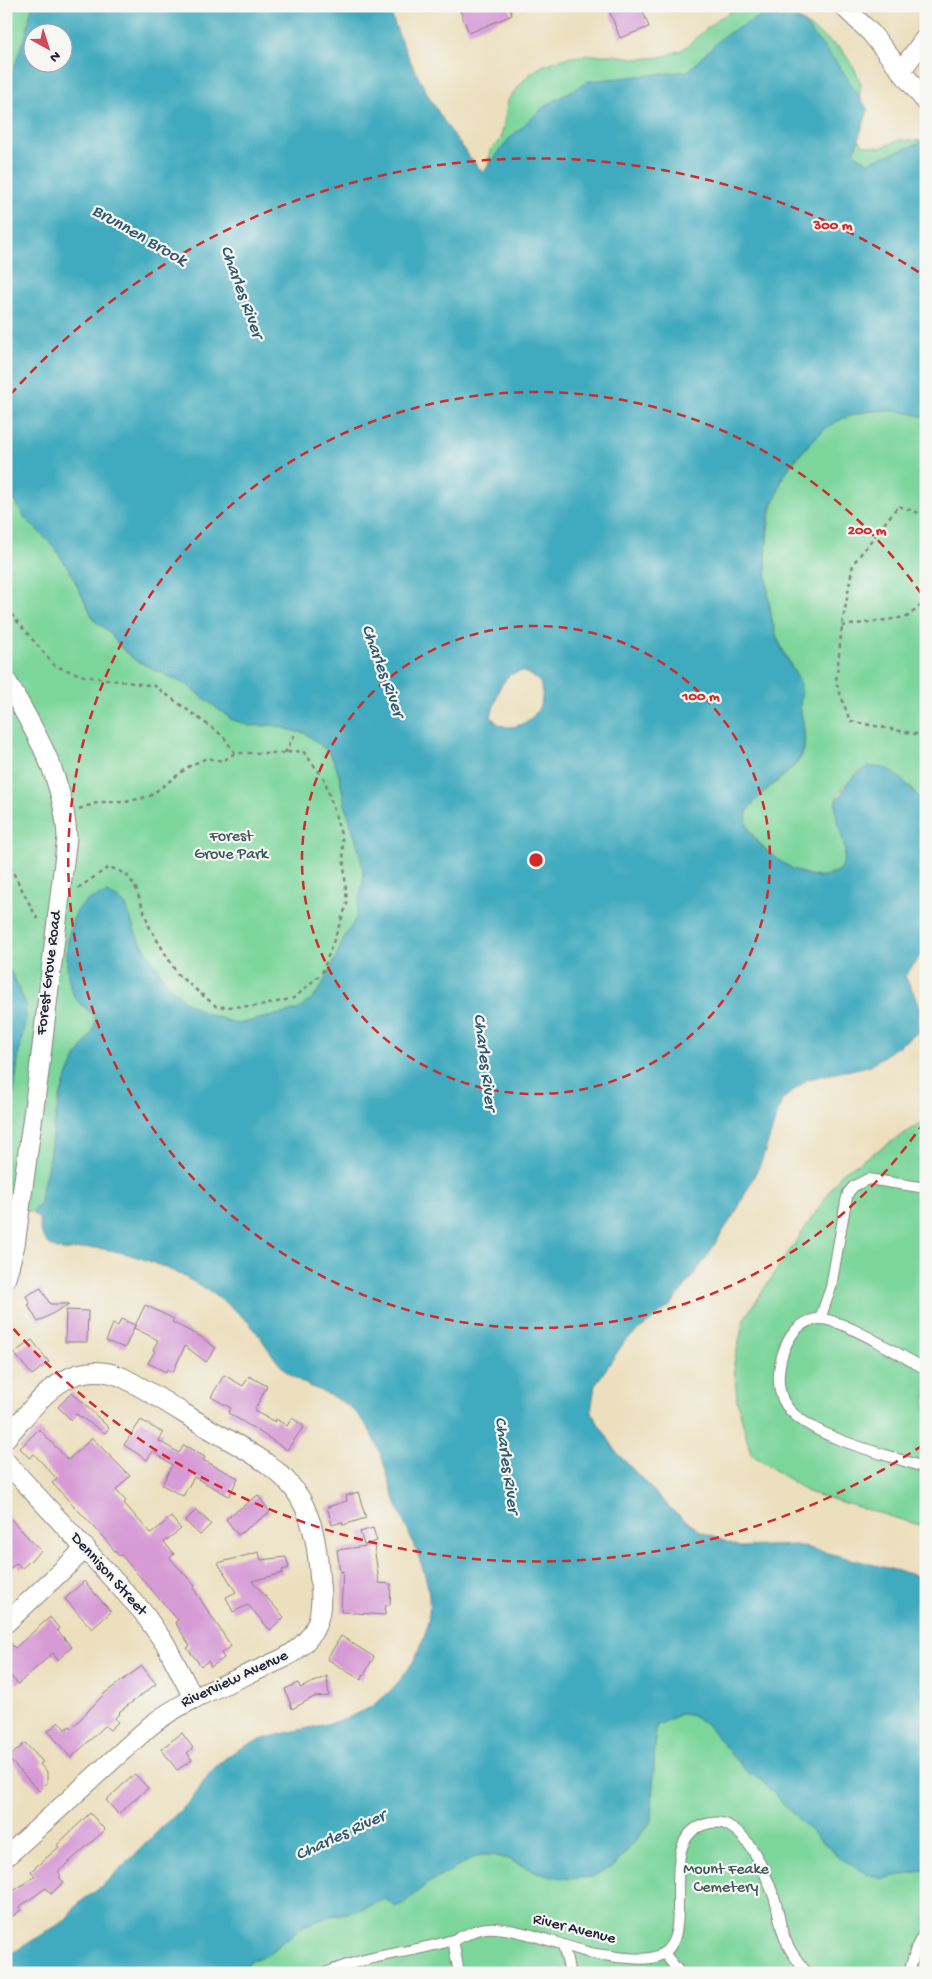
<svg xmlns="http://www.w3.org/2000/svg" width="932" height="1979" viewBox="0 0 932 1979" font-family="'Gochi Hand',sans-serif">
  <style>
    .green { fill: #7cd59b; stroke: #4f7c6b }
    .water { fill: #3faabe; stroke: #30667c; fill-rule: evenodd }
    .building { fill: #d69ad5 }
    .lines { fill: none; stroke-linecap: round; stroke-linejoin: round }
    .lane-casing { stroke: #87807c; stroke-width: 12 }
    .street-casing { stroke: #87807c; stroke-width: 21 }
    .path { stroke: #87807c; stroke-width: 2.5; stroke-dasharray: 4 4; stroke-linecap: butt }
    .lane { stroke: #fff; stroke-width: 10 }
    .street { stroke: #fff; stroke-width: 19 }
    .ring { fill: none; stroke: #d62828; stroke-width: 2.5; stroke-dasharray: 9 6 }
    .labels { text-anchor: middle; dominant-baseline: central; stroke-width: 4.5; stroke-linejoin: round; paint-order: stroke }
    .park-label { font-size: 16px; fill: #3d5858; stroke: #f6f6f2 }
    .street-label { font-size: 16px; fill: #22223b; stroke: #f6f6f2 }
    .water-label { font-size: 18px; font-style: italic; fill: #2e586f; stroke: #f6f6f2 }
    .centre { fill: #d62828; stroke: #f6f6f2; stroke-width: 2.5 }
    .ring-label { font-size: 15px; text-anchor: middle; font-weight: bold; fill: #d62828; stroke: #f6f6f2; stroke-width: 4.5; stroke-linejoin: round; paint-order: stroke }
  </style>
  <rect width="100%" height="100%" fill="#f6f6f2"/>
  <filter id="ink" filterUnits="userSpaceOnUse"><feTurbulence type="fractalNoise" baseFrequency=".02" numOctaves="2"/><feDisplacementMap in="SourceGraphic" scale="10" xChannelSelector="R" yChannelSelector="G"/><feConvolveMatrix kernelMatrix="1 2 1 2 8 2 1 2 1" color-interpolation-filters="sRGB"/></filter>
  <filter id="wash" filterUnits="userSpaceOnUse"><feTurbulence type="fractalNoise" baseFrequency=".0096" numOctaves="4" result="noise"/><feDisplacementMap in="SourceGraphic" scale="20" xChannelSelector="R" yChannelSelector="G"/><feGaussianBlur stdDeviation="1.12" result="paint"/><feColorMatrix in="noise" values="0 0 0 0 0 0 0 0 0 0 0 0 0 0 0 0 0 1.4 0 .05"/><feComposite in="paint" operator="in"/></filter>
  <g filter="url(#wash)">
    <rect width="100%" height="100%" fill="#ecdfbe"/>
    <g class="green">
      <path d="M 6,6 L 40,6 L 32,32 L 32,62 L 6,95 Z"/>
      <path d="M 742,6 L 775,6 L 793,15 L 842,50 L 855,70 L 861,84 L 855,132 L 863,145 L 880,148 L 899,140 L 926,141 L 926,805 L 911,788 L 875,767 C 866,766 858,771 852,778 C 847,783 838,792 836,799 C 831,822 862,863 831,874 C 816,879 804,874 791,868 C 777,861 767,852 757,840 C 719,798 796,785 804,749 C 807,734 801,719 800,704 C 800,696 803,690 799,682 C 792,664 779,647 774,627 C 763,582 762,522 782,479 C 787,468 797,459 805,449 C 817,435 831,422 849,416 L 488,166 L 490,150 L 501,139 L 508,100 L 528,75 L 544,65 L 565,58 L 587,55 L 614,55 L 639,59 L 661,57 L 682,50 L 718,19 Z"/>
      <path d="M 6,487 L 25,518 L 54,547 L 69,569 L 94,620 L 109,632 L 121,648 L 135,660 L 187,685 L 231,719 L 262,726 L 271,725 L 284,727 L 296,732 L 305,733 L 328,751 L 334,761 L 340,778 L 345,804 L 360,853 L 364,877 L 360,901 L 355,920 L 345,936 L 329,973 L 316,995 L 298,1010 L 238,1024 L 202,1012 L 185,1001 L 167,984 L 136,934 L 126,906 L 96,896 L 80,907 L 68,946 L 74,995 L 80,1004 L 95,1016 C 97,1033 82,1045 75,1060 C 68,1072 63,1087 59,1100 C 54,1121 51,1143 48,1164 C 46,1179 40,1191 40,1206 L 33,1212 L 6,1209 L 6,1156 L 19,1051 L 26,1017 L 20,989 L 6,965 Z"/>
      <path d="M 926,1120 L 926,1527 L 807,1492 L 751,1454 L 737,1401 L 734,1363 L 744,1319 L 842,1173 Z"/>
      <path d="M 680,1714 L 690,1715 L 705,1723 L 746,1771 L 762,1781 L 799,1820 L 840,1858 L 860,1870 L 904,1875 L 926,1870 L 926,1973 L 237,1973 L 252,1960 L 266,1955 L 303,1926 L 330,1916 L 357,1911 L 385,1899 L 402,1904 L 428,1883 L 479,1855 L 493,1855 L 508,1859 L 529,1869 L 547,1875 L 615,1865 L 651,1822 L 656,1726 Z"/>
    </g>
    <g class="water">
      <path d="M 32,6 L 390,6 C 393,24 401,40 408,56 C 428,99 452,137 483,173 L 509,139 L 545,106 L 589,81 L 688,71 L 723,36 L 761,16 L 802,21 L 838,64 L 868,110 L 854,153 L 868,162 L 926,141 L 926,418 C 893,405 846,408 819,434 C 806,447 792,461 783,477 C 780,482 780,487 778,492 C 777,496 774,501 772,505 C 762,534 766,600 774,629 C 778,643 786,657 793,670 C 796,676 800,681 801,687 C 803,693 800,700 800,706 C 801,715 804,723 804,732 C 804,737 805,746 803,751 C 794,779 738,798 747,825 C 756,852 830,904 844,860 C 848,847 840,832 837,820 C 836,814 836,807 836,801 L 850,780 L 868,766 L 889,769 L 903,780 L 926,805 L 926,956 L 920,956 L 905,976 L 919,1003 L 919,1032 L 869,1066 L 808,1079 L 782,1100 L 762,1160 L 738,1208 L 704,1261 L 670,1306 L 625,1341 L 595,1385 L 591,1412 L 618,1454 L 672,1510 L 701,1532 L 740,1547 L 796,1545 L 926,1578 L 925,1870 L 881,1879 L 860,1870 L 840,1858 L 799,1820 L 762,1781 L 746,1771 L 705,1723 L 690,1715 L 680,1714 L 656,1726 L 651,1822 L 615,1865 L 592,1877 L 569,1879 L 547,1875 L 529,1869 L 508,1859 L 493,1855 L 479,1855 L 428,1883 L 403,1904 L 395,1907 L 385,1899 L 357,1911 L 330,1916 L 303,1926 L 266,1955 L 252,1960 L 237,1973 L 6,1973 L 6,1958 L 9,1955 L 66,1920 C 71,1914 74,1908 79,1903 C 85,1898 92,1894 97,1890 C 119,1872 138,1851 157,1832 C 168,1821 180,1812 190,1801 C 197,1794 200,1786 206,1778 C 213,1768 224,1759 234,1752 C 282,1723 347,1734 388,1693 C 418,1664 436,1625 427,1583 C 420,1554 405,1527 395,1500 C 385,1470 380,1438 357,1414 C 338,1393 307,1390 286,1371 C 271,1357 263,1338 249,1323 C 240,1314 229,1305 219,1298 C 186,1274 136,1252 96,1248 C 83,1247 70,1253 57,1249 C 44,1244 39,1232 39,1218 L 33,1214 L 34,1209 L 40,1205 C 40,1191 46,1178 48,1164 C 53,1129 58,1092 75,1060 C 82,1045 97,1033 95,1016 C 87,1008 78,1004 73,994 C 63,973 65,925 80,907 C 87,899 97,896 107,893 L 119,899 L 126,906 L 136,934 L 167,984 L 185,1001 L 202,1012 L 238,1024 L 298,1010 L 316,995 L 329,973 L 345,936 L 355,920 L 364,877 L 360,853 L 345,804 L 340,778 L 334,761 L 328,751 L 305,733 L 271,725 L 250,726 L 231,719 L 187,685 L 135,660 L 121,648 L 109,632 L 94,620 L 69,569 L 54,547 L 25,518 L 6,487 L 6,78 L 13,70 L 26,34 ZM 32,32 L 62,32 L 62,62 L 32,62 ZM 521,671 L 531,675 L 540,682 C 541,687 543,693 542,698 C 539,722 505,739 491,716 L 500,687 L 509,675 Z"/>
      <path d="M 6,965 L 10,969 L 25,1002 L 26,1017 L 19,1051 L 6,1156 Z"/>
    </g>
    <g id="blocks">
      <g class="building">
        <path d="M 458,6 L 509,6 L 512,15 L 469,33 Z"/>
        <path d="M 618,6 L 622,6 L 624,11 L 635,6 L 641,6 L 649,27 L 620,38 L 609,10 Z"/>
        <path d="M 41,1288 L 50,1304 L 69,1304 L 38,1322 L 28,1305 L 30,1304 L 26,1296 Z"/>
        <path d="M 145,1305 L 174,1319 L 172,1322 L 201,1337 L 216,1348 L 206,1362 L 185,1346 L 173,1372 L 167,1369 L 166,1372 L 148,1363 L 155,1351 L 153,1350 L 158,1340 L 134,1328 Z"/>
        <path d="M 66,1310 L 88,1311 L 87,1342 L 65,1342 Z"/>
        <path d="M 121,1319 L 135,1325 L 125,1348 L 106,1341 L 113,1324 L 118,1326 Z"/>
        <path d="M 32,1340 L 49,1362 L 32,1375 L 14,1353 Z"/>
        <path d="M 224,1375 L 243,1386 L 249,1376 L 267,1386 L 254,1411 L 275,1422 L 276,1419 L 287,1426 L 292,1418 L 304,1426 L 287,1450 L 255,1429 L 228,1413 L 231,1408 L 211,1397 Z"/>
        <path d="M 72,1392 L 109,1428 L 105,1433 L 76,1414 L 71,1420 L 58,1407 Z"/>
        <path d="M 141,1420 L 163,1433 L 159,1441 L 179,1453 L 184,1445 L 205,1457 L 203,1460 L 238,1478 L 229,1496 L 194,1477 L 183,1496 L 162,1485 L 172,1465 L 153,1451 L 147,1460 L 124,1445 Z"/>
        <path d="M 39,1429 L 68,1460 L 92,1438 L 130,1476 L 116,1490 L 126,1501 L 124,1503 L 151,1534 L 171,1517 L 181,1529 L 164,1542 L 174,1554 L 170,1558 L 195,1586 L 193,1588 L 231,1646 L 221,1653 L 224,1658 L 211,1667 L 208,1661 L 201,1666 L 187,1648 L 190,1646 L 175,1622 L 178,1620 L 121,1555 L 119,1556 L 96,1529 L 52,1483 L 57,1479 L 34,1454 L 29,1458 L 20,1448 Z"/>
        <path d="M 358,1492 L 366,1518 L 343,1525 L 342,1522 L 332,1525 L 327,1507 L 347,1501 L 346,1496 Z"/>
        <path d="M 258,1495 L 270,1512 L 238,1535 L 226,1519 Z"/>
        <path d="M 196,1510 L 211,1524 L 200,1535 L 185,1521 Z"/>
        <path d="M 6,1514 L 41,1551 L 21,1569 L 17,1563 L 6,1572 Z"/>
        <path d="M 373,1528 L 377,1541 L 364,1545 L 360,1532 Z"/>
        <path d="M 374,1545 L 379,1583 L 391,1584 L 390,1605 L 386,1605 L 385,1615 L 341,1612 L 343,1571 L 340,1572 L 337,1550 Z"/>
        <path d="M 259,1552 L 261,1560 L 286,1557 L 289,1568 L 282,1570 L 283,1573 L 252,1581 L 284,1617 L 270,1630 L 248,1605 L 233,1612 L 226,1597 L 236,1592 L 218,1563 Z"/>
        <path d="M 84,1581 L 111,1612 L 92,1629 L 65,1599 Z"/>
        <path d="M 50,1617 L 59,1628 L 57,1630 L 72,1647 L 58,1660 L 53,1653 L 18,1684 L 6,1671 L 6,1638 L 15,1648 Z"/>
        <path d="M 341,1636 L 374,1657 L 361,1680 L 327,1659 Z"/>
        <path d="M 142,1666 L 156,1684 L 119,1712 L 120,1713 L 115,1718 L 118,1722 L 110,1730 L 105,1726 L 71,1758 L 48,1731 L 59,1722 L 65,1729 L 70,1726 L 72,1728 L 105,1693 Z"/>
        <path d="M 327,1676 L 329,1696 L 314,1697 L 292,1709 L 285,1689 L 298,1683 L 300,1688 Z"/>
        <path d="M 182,1733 L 193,1748 L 187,1753 L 192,1760 L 177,1770 L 161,1749 Z"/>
        <path d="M 25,1743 L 43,1762 L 40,1764 L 47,1772 L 47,1783 L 39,1791 L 8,1758 Z"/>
        <path d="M 135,1774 L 148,1788 L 118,1814 L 106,1800 Z"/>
        <path d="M 90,1813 L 105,1830 L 58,1872 L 61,1875 L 59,1877 L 64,1882 L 51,1894 L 46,1888 L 19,1907 L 21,1910 L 6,1921 L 6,1890 L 9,1894 L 35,1876 L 31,1871 L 59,1847 L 57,1845 Z"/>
      </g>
    </g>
  </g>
  <g filter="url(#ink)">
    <use href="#blocks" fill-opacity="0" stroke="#87807c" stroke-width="1"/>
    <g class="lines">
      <defs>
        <g id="lane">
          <path d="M 820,1319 L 831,1287 L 846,1201 L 848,1193 L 854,1186 L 868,1179 L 926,1188"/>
          <path d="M 926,1369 C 902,1357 844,1319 820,1319 C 787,1319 773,1369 781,1394 C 783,1403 789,1410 796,1416 C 828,1442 887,1454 926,1468"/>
          <path d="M 453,1940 L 459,1973"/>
          <path d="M 563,1945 L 570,1973"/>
          <path d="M 664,1953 L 680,1973"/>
          <path d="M 325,1973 C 336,1969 346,1965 357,1962 C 389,1953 422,1950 453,1940 C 469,1935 478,1926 496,1928 C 527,1931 557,1944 587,1952 C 597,1955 607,1955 617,1957 C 628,1958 640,1960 651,1958 C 706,1949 651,1843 703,1825 C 709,1823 718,1821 725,1824 C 750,1834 764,1870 773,1894 C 779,1909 779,1926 786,1941 C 790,1952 799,1963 807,1973"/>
          <path d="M 909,1973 L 916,1948 L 926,1929"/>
        </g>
        <g id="street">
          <path d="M 843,6 L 871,33 L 926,102"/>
          <path d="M 901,71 L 926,37"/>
          <path d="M 6,680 C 35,730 64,778 67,837 L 39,1072 L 15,1245 L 6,1278"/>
          <path d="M 6,1438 C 38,1403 67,1355 122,1377 C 149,1391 175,1408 201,1424 C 234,1444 279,1463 300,1498 C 315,1524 318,1554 320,1583 C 324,1618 316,1640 284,1658 C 239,1680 189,1695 150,1726 L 6,1857"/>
          <path d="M 6,1462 L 142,1611 L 166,1645 L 194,1699"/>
          <path d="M 6,1623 L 86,1548"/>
        </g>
      </defs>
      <use href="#lane" class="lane-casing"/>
      <use href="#street" class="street-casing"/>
      <g class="path">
        <path d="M 926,515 L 898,506 L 853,564 L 842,626 L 836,682 L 850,721 L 926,736"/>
        <path d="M 6,608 L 55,666 L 84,676 L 155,686 L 223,736 L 235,753 L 280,753 L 303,751 L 325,780 L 342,838 L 347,904 L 322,973 L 294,998 L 260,1006 L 217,1007 L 178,975 L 150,928 L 135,886 L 126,874 L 109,867 L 78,888"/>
        <path d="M 842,626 L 907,617 L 926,601"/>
        <path d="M 285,753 L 296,732"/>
        <path d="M 79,809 L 99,802 L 126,802 L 150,796 L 191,765 L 207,758 L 223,761 L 235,753"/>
        <path d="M 6,859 L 39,922"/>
      </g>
      <use href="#lane" class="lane"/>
      <use href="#street" class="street"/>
    </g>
  </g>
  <g class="ring">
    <circle cx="536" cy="860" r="234"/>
    <path d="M924 1122A468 468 0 1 1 924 598"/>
    <path d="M923 1445A702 702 0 0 1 10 1325M10 395A702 702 0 0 1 923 275"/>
  </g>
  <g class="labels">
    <g class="park-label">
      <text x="231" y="837">Forest<tspan x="231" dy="18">Grove Park</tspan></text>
      <text x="726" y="1870">Mount Feake<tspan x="726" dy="18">Cemetery</tspan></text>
    </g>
    <g class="street-label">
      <text transform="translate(50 973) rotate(-83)">Forest Grove Road</text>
      <text transform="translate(108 1575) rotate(48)">Dennison Street</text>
      <text transform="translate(235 1680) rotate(-25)">Riverview Avenue</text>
      <text transform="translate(574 1930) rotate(14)">River Avenue</text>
    </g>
    <g class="water-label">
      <text transform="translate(139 236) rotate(30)">Brunnen Brook</text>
      <text transform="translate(241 292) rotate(70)">Charles River</text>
      <text transform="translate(382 671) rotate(70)">Charles River</text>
      <text transform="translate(484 1062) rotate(83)">Charles River</text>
      <text transform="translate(506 1465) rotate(82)">Charles River</text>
      <text transform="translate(341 1836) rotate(-25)">Charles River</text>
    </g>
  </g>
  <circle cx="536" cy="860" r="8" class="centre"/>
  <g class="ring-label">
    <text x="833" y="229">300 m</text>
    <text x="867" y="534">200 m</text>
    <text x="701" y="700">100 m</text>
  </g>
  <rect width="932" height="1979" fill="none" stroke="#f6f6f2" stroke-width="25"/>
  <g transform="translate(48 48) rotate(141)"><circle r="24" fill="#f6f6f2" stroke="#a1a1a9"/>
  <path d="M0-4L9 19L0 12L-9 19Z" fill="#d1495b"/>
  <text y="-8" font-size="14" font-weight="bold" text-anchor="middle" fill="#22223b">N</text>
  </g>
</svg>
